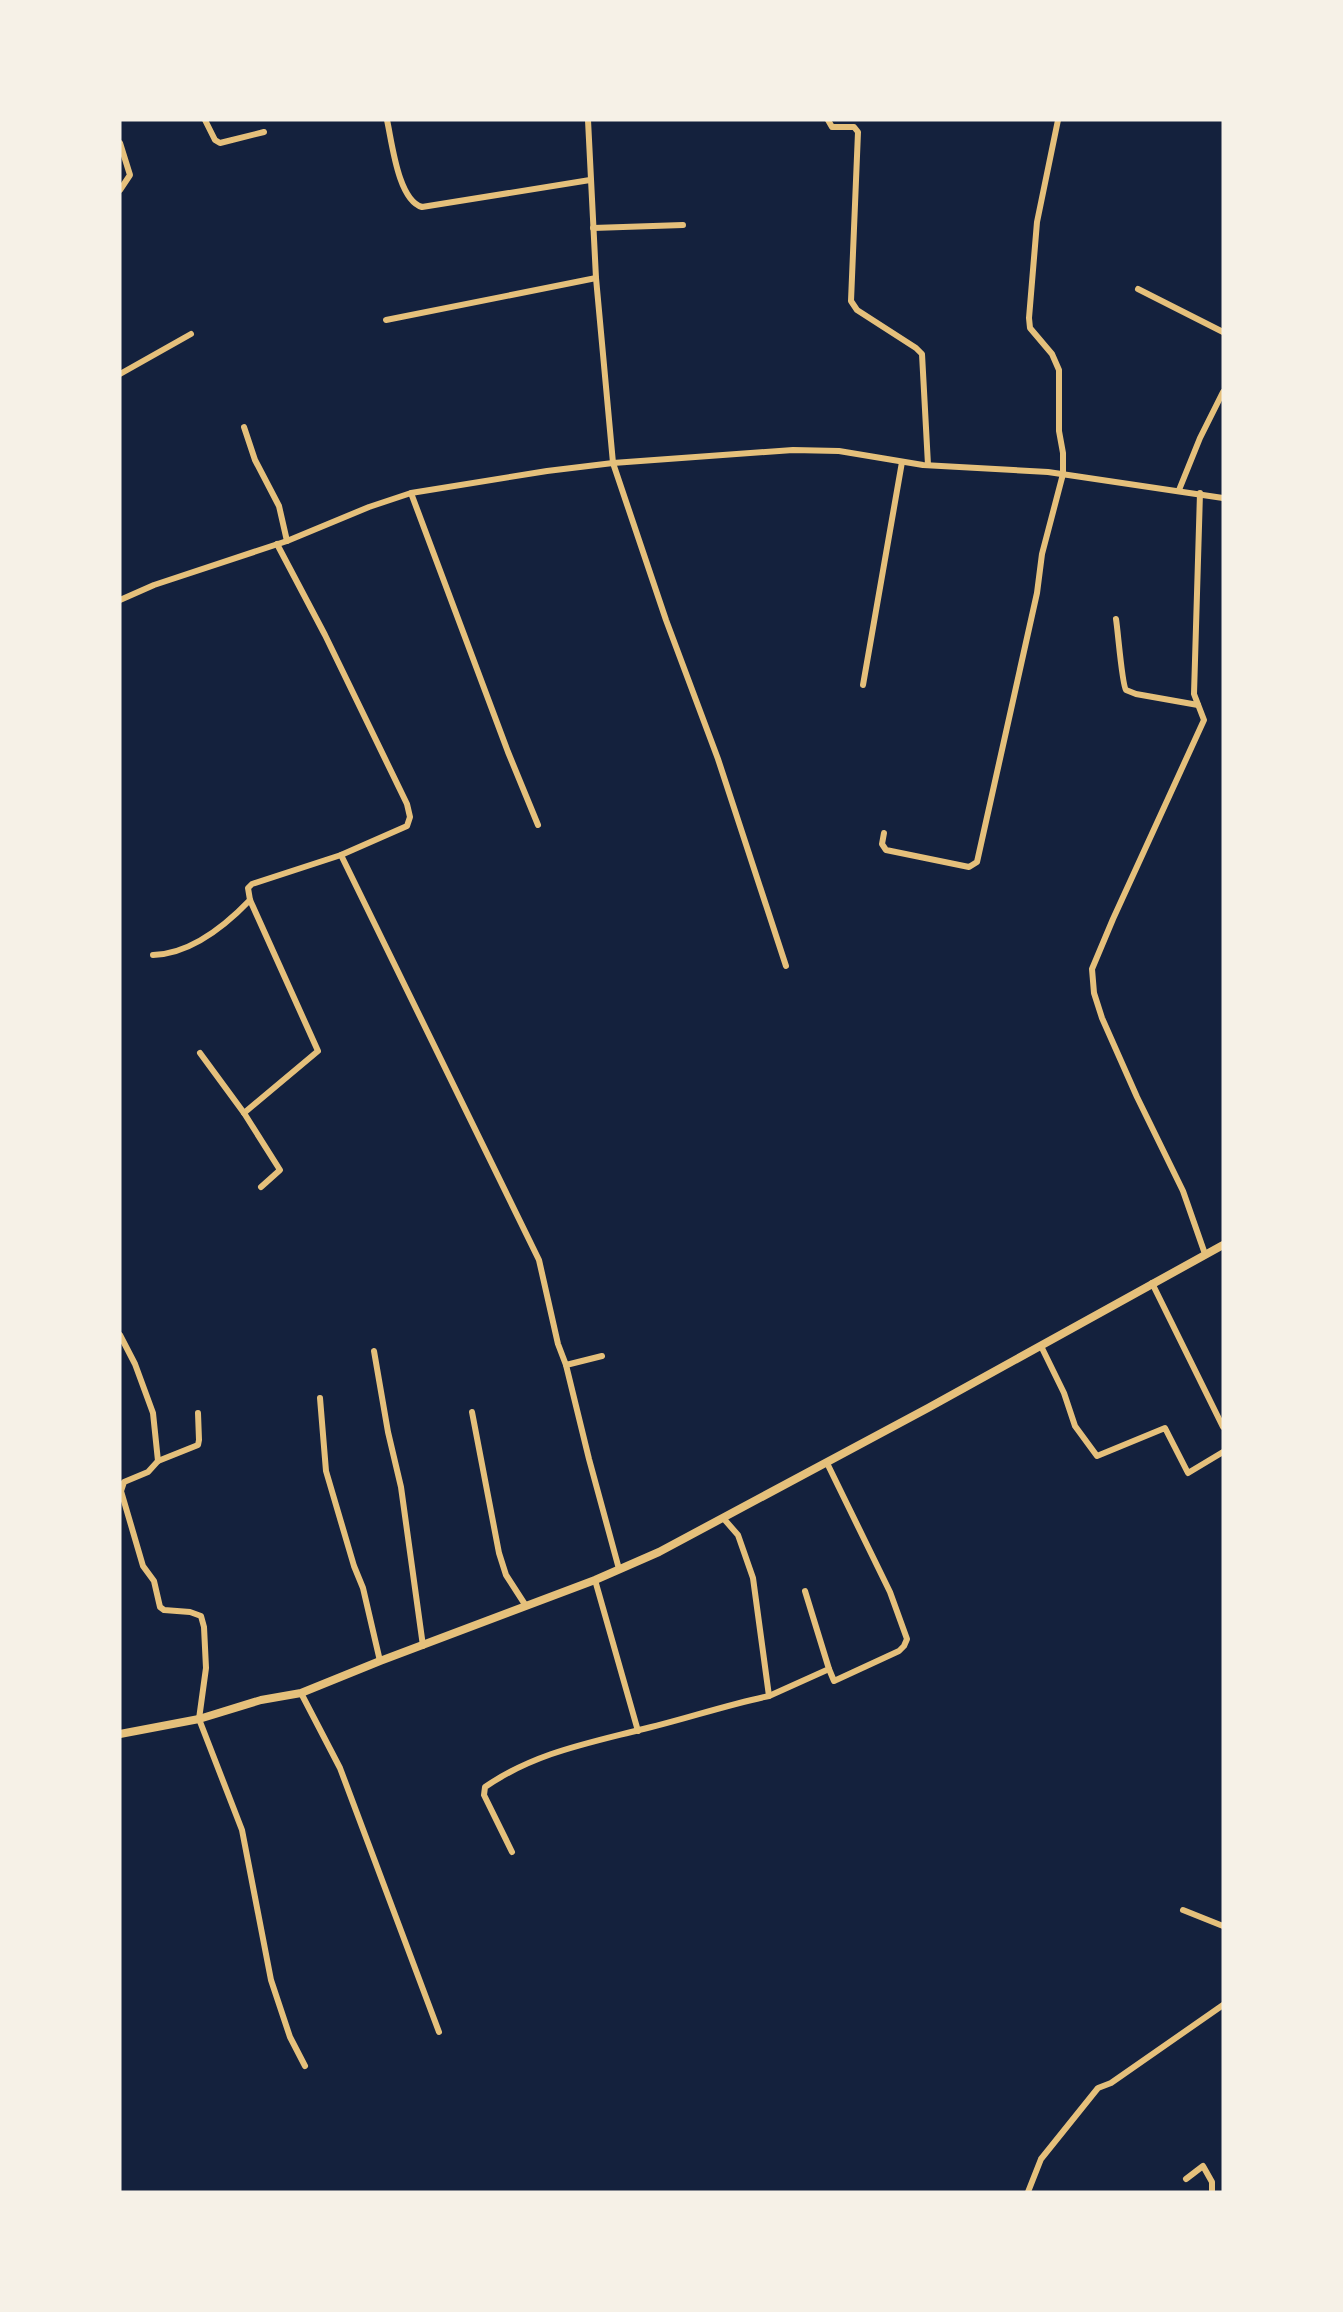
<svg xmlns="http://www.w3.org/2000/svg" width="1343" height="2312" viewBox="0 0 1343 2312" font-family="'Asap Condensed',sans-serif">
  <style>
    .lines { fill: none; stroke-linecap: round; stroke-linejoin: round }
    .minor { stroke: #e5c07b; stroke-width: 6 }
    .tertiary { stroke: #e5c07b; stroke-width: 8 }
  </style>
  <rect width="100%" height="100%" fill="#14213d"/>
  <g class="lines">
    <g class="minor">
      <path d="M 205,120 L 215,140 L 220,143 L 264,132"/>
      <path d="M 387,120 C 392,142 398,200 422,207 L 590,180"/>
      <path d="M 588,120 L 596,278 L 613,463 L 666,620 L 718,759 L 786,966"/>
      <path d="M 828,120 L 832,127 L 854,127 L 858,132 L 851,301 L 857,310 L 916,348 L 922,354 L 928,465"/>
      <path d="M 120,143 L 130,175 L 120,190"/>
      <path d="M 593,228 L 683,225"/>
      <path d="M 1138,289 L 1223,332"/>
      <path d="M 386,320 L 596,278"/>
      <path d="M 120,374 L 191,334"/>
      <path d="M 244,427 L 255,460 L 279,506 L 287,541"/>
      <path d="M 1179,490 L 1200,438 L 1223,392"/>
      <path d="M 411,493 L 508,752 L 538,825"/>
      <path d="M 1200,493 L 1194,694 L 1204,720 L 1113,919 L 1092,969 L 1094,993 L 1102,1018 L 1137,1097 L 1183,1191 L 1205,1254"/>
      <path d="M 120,600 L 154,585 L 287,541 L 369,507 L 411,493 L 547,471 L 613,463 L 793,450 L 839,451 L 923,465 L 1048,472 L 1223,498"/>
      <path d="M 1116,619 C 1118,631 1122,685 1126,690 L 1136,694 L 1198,705"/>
      <path d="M 863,685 L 902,462"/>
      <path d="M 884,833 L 882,844 L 886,850 L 969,867 L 977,862 L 1037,593 L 1042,554 L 1063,474 L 1063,453 L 1059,431 L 1059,370 L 1052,354 L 1030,328 L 1029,318 L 1037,222 L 1058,120"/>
      <path d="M 341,855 L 539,1260 L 558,1344 L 566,1365 L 589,1459 L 619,1569"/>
      <path d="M 153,955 C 190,954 225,926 250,900"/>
      <path d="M 200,1053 L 244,1113 L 280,1170 L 261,1187"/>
      <path d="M 244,1113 L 318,1051 L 250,900 L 248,888 L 252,884 L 341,855 L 407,826 L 410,817 L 407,804 L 325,635 L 277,544"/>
      <path d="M 1152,1283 L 1223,1427"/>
      <path d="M 120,1335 L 135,1364 L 153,1413 L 158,1461 L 148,1472 L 124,1482 L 121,1491 L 143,1566 L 154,1581 L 160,1607 L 164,1610 L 190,1612 L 201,1616 L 204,1627 L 206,1668 L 199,1719 L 242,1830 L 271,1980 L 290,2037 L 305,2066"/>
      <path d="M 1041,1346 L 1064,1393 L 1075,1426 L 1097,1456 L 1165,1428 L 1188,1473 L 1223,1452"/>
      <path d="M 374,1351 L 388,1432 L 401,1487 L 423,1646"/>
      <path d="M 566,1365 L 602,1356"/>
      <path d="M 320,1398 L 326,1471 L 354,1566 L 363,1588 L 380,1661"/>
      <path d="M 472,1412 L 499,1553 L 506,1575 L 526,1606"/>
      <path d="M 158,1461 L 198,1445 L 199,1440 L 198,1413"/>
      <path d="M 827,1463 L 890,1592 L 907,1639 L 904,1646 L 899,1651 L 834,1681 L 829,1669"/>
      <path d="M 595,1580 L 638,1731"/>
      <path d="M 301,1693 L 340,1768 L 439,2032"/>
      <path d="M 769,1696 L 829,1669 L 805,1591"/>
      <path d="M 512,1852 L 484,1795 L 485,1787 C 533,1754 584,1744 639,1730 C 683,1720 725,1705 769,1696 L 753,1578 L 738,1535 L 724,1519"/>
      <path d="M 1183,1910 L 1223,1926"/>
      <path d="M 1186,2179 L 1203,2166 L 1212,2182 L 1212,2192"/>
      <path d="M 1028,2192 L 1041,2159 L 1098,2088 L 1111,2083 L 1223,2005"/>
    </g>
    <path class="tertiary" d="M 120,1734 L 199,1719 L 261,1700 L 301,1693 L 380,1661 L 595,1580 L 659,1552 L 928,1408 L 1223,1245"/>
  </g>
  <rect width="1343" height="2312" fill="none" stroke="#f6f1e7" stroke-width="243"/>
</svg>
